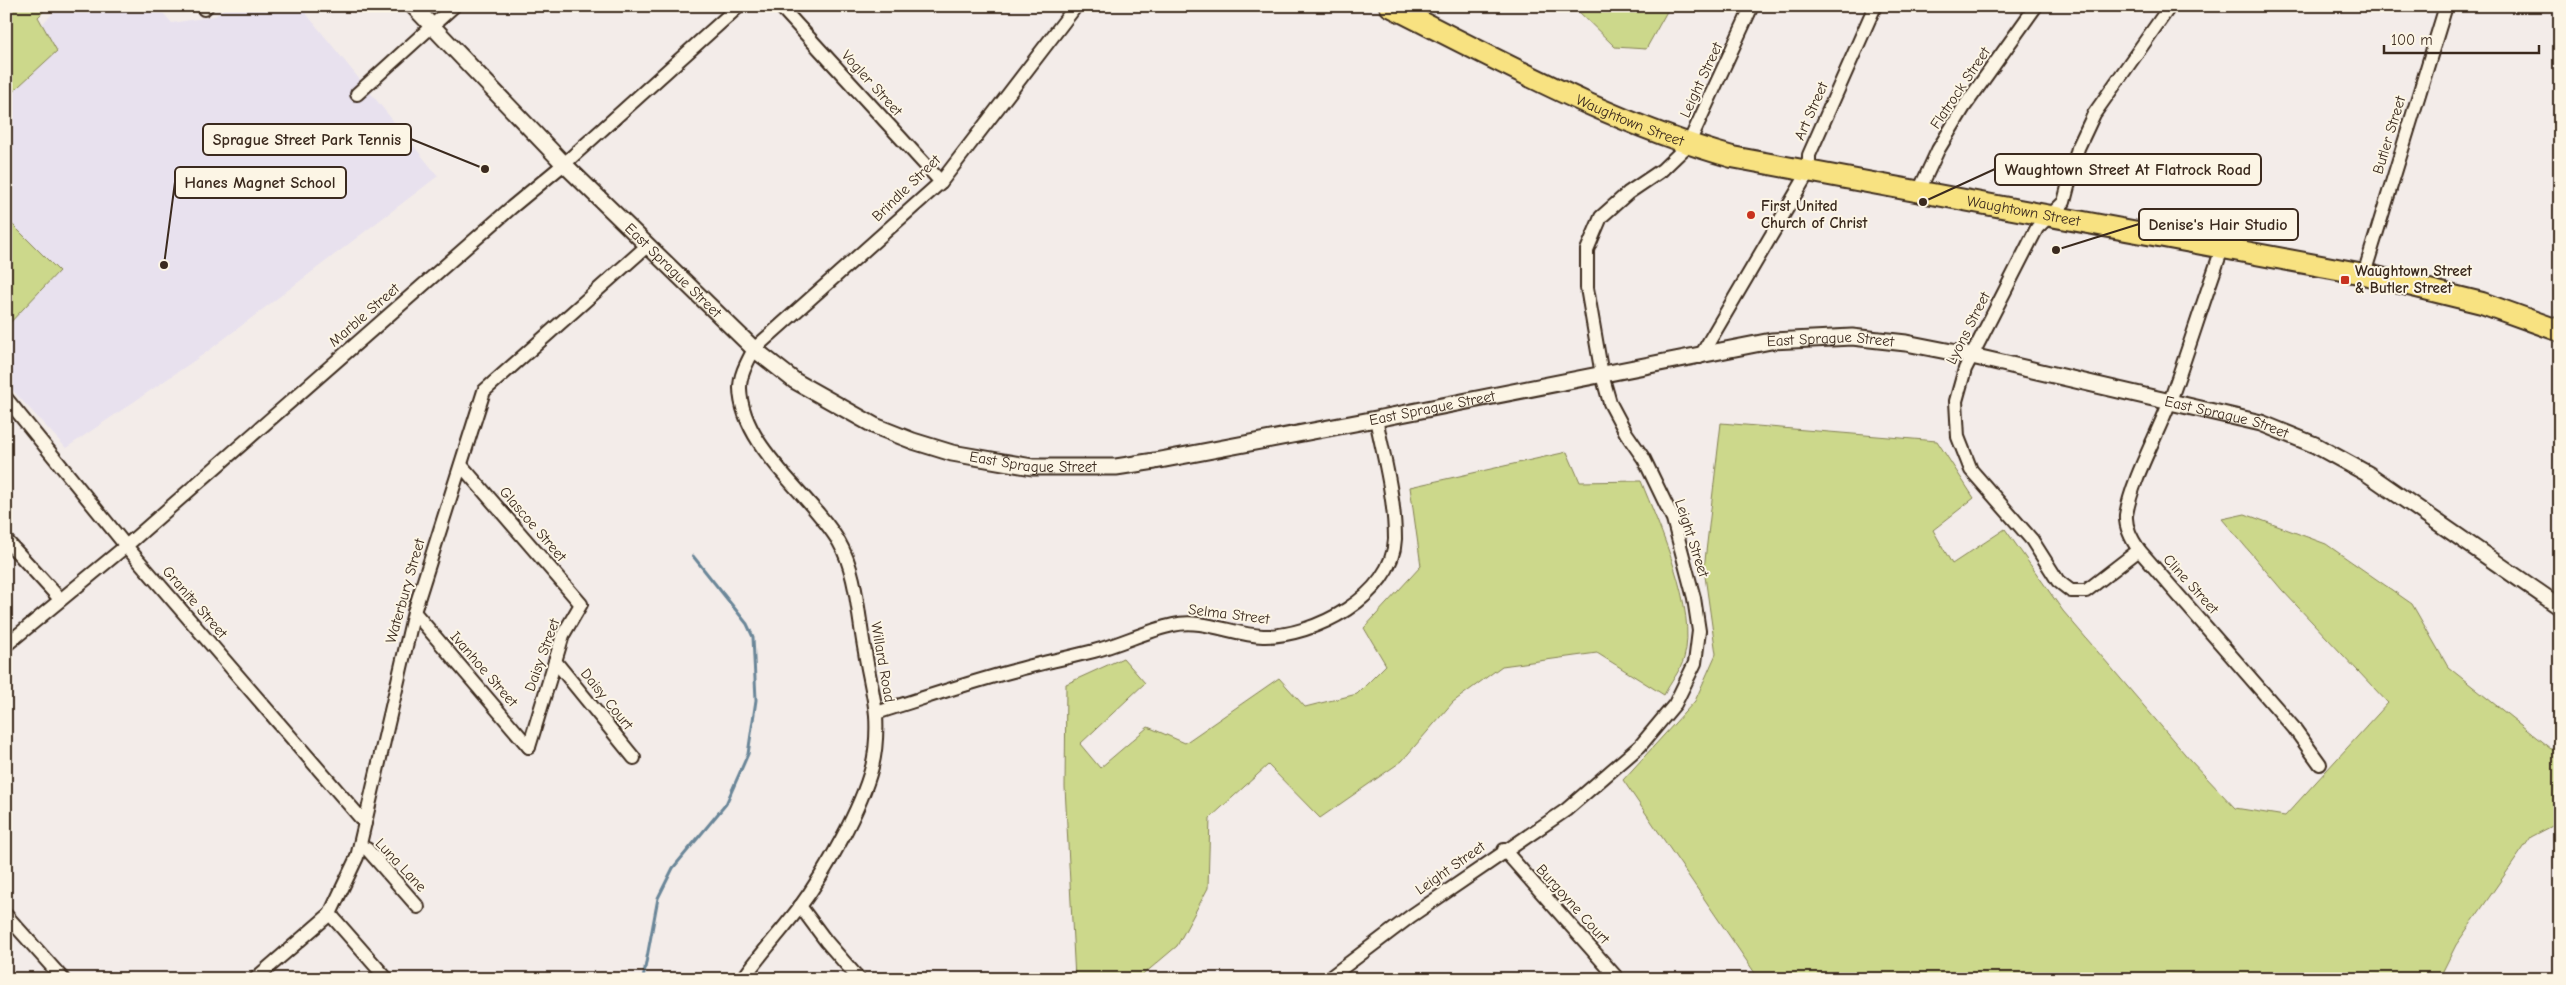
<svg xmlns="http://www.w3.org/2000/svg" width="2566" height="985" viewBox="0 0 2566 985" font-family="'Comic Neue',sans-serif">
  <style>
    .built { fill: #e8e1ee }
    .green { fill: #ccd88b; stroke: #848154 }
    .lines { fill: none; stroke-linecap: round; stroke-linejoin: round }
    .stream { stroke: #6a8698; stroke-width: 3 }
    .minor-casing { stroke: #3b2a1e; stroke-width: 16 }
    .tertiary-casing { stroke: #3b2a1e; stroke-width: 19 }
    .primary-casing { stroke: #3b2a1e; stroke-width: 24 }
    .minor { stroke: #fcf5e5; stroke-width: 12 }
    .tertiary { stroke: #fcf5e5; stroke-width: 15 }
    .primary { stroke: #f8e281; stroke-width: 20 }
    .poi-dot { fill: #c8321e; stroke: #fcf5e5; stroke-width: 2 }
    .labels { text-anchor: middle; dominant-baseline: central; stroke-width: 4; stroke-linejoin: round; paint-order: stroke }
    .street-label { font-size: 15px; fill: #3b2a1e; stroke: #fcf5e5 }
    .poi-label { font-size: 15px; font-weight: bold; fill: #3b2a1e; stroke: #fcf5e5; text-anchor: start }
    .leader { fill: none; stroke: #3b2a1e; stroke-width: 2 }
    .callout-dot { fill: #3b2a1e; stroke: #fcf5e5; stroke-width: 2 }
    .callout { fill: #fcf5e5; stroke: #3b2a1e; stroke-width: 2 }
    .callout-label { font-size: 16px; text-anchor: middle; font-weight: bold; fill: #3b2a1e }
  </style>
  <rect width="100%" height="100%" fill="#f3ece9"/>
  <filter id="ink" filterUnits="userSpaceOnUse"><feTurbulence type="fractalNoise" baseFrequency=".02" numOctaves="2"/><feDisplacementMap in="SourceGraphic" scale="10" xChannelSelector="R" yChannelSelector="G"/><feConvolveMatrix kernelMatrix="1 2 1 2 8 2 1 2 1" color-interpolation-filters="sRGB"/></filter>
  <g filter="url(#ink)">
    <path class="built" d="M 60,6 L 157,6 L 172,23 L 215,16 L 227,6 L 300,6 L 438,176 L 204,354 L 66,448 L 6,383 L 6,61 Z"/>
    <g class="green">
      <path d="M 6,6 L 49,6 L 38,17 L 57,51 L 6,98 Z"/>
      <path d="M 1573,6 L 1670,6 L 1646,49 L 1615,47 Z"/>
      <path d="M 6,218 L 59,271 L 6,327 Z"/>
      <path d="M 1721,423 L 1937,441 L 1974,498 L 1933,530 L 1952,564 L 2005,529 L 2063,611 L 2190,760 L 2235,808 L 2285,816 L 2388,703 L 2282,590 L 2222,519 L 2245,514 L 2326,544 L 2412,604 L 2448,667 L 2551,749 L 2560,748 L 2560,822 L 2531,837 L 2456,945 L 2439,979 L 1759,979 L 1623,780 L 1695,701 L 1716,654 L 1704,569 Z"/>
      <path d="M 1567,452 L 1580,482 L 1641,481 C 1659,526 1698,610 1684,658 C 1681,670 1670,683 1664,695 L 1597,653 L 1502,666 L 1453,702 L 1402,761 L 1320,818 L 1268,765 L 1210,818 L 1208,888 L 1177,946 L 1138,979 L 1075,979 L 1065,787 L 1066,684 L 1123,658 L 1145,683 L 1080,744 L 1100,768 L 1148,727 L 1185,743 L 1279,678 L 1305,707 L 1357,694 L 1386,665 L 1364,628 L 1421,566 L 1410,487 Z"/>
    </g>
    <g class="lines">
      <path class="stream" d="M 643,979 L 658,898 L 673,868 L 726,804 L 748,754 L 756,700 L 753,637 L 747,624 L 693,556"/>
      <defs>
        <g id="minor">
          <path d="M 780,6 L 941,182"/>
          <path d="M 204,9 L 207,6"/>
          <path d="M 357,94 L 454,6"/>
          <path d="M 1918,193 L 1938,150 L 1964,107 L 2036,6"/>
          <path d="M 2222,249 C 2204,299 2188,351 2170,401 C 2157,436 2132,479 2126,515 C 2125,528 2132,540 2139,550 L 2294,728 L 2320,764"/>
          <path d="M 2364,274 L 2446,6"/>
          <path d="M 1700,357 L 1809,171 L 1809,155 L 1875,6"/>
          <path d="M 6,398 L 126,546 L 365,823"/>
          <path d="M 461,465 L 581,604 L 563,635 L 529,747"/>
          <path d="M 6,540 L 60,599"/>
          <path d="M 2139,550 L 2086,591 L 2071,591 L 2058,581 L 2032,540 L 1971,470 L 1958,437 L 1956,401 L 1965,369 L 2037,228 L 2064,202 L 2078,148 L 2094,114 L 2170,6"/>
          <path d="M 414,612 L 529,747"/>
          <path d="M 6,645 L 126,546 L 512,207 L 564,164 L 739,6"/>
          <path d="M 555,661 L 634,758"/>
          <path d="M 876,713 C 921,699 967,683 1013,671 C 1040,663 1067,658 1094,651 C 1121,644 1146,631 1173,625 C 1203,618 1233,635 1263,636 C 1313,637 1393,596 1395,539 C 1395,499 1384,457 1376,419"/>
          <path d="M 360,846 L 367,849 L 418,907"/>
          <path d="M 1504,850 L 1618,979"/>
          <path d="M 800,906 L 826,941 L 859,979"/>
          <path d="M 330,914 L 387,979"/>
          <path d="M 6,915 L 63,979"/>
          <path d="M 255,979 L 330,914 L 357,857 L 414,612 L 484,391 L 647,246"/>
          <path d="M 743,979 C 760,954 781,932 799,908 C 825,873 861,809 872,767 C 876,750 877,732 876,715 C 874,694 868,672 865,652 C 858,617 857,573 839,542 C 811,494 741,447 740,388 C 740,374 748,361 754,349 L 941,182 L 1076,6"/>
          <path d="M 1328,979 L 1411,916 L 1566,810 L 1640,746 L 1675,704 L 1695,663 L 1699,631 L 1694,598 L 1673,519 L 1644,459 L 1626,433 L 1610,403 L 1602,375 L 1587,288 L 1587,250 L 1601,217 L 1628,193 L 1662,170 L 1688,145 L 1752,6"/>
        </g>
        <g id="tertiary">
          <path id="s1" d="M 413,6 L 564,164 L 754,349 L 795,381 L 875,426 L 913,441 L 952,453 L 1032,467 L 1116,467 L 1155,461 L 1376,419 L 1771,341 L 1852,337 L 1906,343 L 1972,356 L 2261,423 L 2315,445 L 2368,474 L 2560,607"/>
        </g>
        <g id="primary">
          <path id="s2" d="M 1390,6 C 1502,62 1611,123 1732,157 L 2364,274 L 2482,303 L 2560,331"/>
        </g>
      </defs>
      <use href="#minor" class="minor-casing"/>
      <use href="#tertiary" class="tertiary-casing"/>
      <use href="#primary" class="primary-casing"/>
      <use href="#minor" class="minor"/>
      <use href="#tertiary" class="tertiary"/>
      <use href="#primary" class="primary"/>
    </g>
  </g>
  <g class="poi-dot">
    <circle cx="1751" cy="215" r="5"/>
    <rect x="2340" y="275" width="10" height="10" rx="2.5"/>
  </g>
  <g class="labels">
    <g class="street-label">
      <text transform="translate(1701 80) rotate(-65)">Leight Street</text>
      <text transform="translate(872 83) rotate(48)">Vogler Street</text>
      <text transform="translate(1960 88) rotate(-56)">Flatrock Street</text>
      <text transform="translate(1811 111) rotate(-66)">Art Street</text>
      <text stroke="none"><textPath href="#s2" startOffset="266">Waughtown Street</textPath></text>
      <text transform="translate(2389 135) rotate(-73)">Butler Street</text>
      <text transform="translate(906 188) rotate(-44)">Brindle Street</text>
      <text stroke="none"><textPath href="#s2" startOffset="671">Waughtown Street</textPath></text>
      <text stroke="none"><textPath href="#s1" startOffset="371">East Sprague Street</textPath></text>
      <text transform="translate(364 315) rotate(-41)">Marble Street</text>
      <text transform="translate(1968 328) rotate(-63)">Lyons Street</text>
      <text stroke="none"><textPath href="#s1" startOffset="1601">East Sprague Street</textPath></text>
      <text stroke="none"><textPath href="#s1" startOffset="1196">East Sprague Street</textPath></text>
      <text stroke="none"><textPath href="#s1" startOffset="2006">East Sprague Street</textPath></text>
      <text stroke="none"><textPath href="#s1" startOffset="791">East Sprague Street</textPath></text>
      <text transform="translate(533 524) rotate(49)">Glascoe Street</text>
      <text transform="translate(1692 538) rotate(72)">Leight Street</text>
      <text transform="translate(2191 584) rotate(48)">Cline Street</text>
      <text transform="translate(405 591) rotate(-74)">Waterbury Street</text>
      <text transform="translate(195 602) rotate(49)">Granite Street</text>
      <text transform="translate(1229 614) rotate(7)">Selma Street</text>
      <text transform="translate(542 655) rotate(-70)">Daisy Street</text>
      <text transform="translate(883 662) rotate(80)">Willard Road</text>
      <text transform="translate(484 669) rotate(49)">Ivanhoe Street</text>
      <text transform="translate(607 699) rotate(51)">Daisy Court</text>
      <text transform="translate(401 865) rotate(47)">Luna Lane</text>
      <text transform="translate(1450 868) rotate(-35)">Leight Street</text>
      <text transform="translate(1573 904) rotate(48)">Burgoyne Court</text>
    </g>
    <g class="poi-label">
      <text x="1761" y="206">First United<tspan x="1761" dy="17">Church of Christ</tspan></text>
      <text x="2355" y="271">Waughtown Street<tspan x="2355" dy="17">&amp; Butler Street</tspan></text>
    </g>
  </g>
  <path class="leader" d="M485 169L411 139M1923 202L1995 169M164 265L175 182M2056 250L2139 224"/>
  <g class="callout-dot">
    <circle cx="485" cy="169" r="5"/>
    <circle cx="1923" cy="202" r="5"/>
    <circle cx="164" cy="265" r="5"/>
    <circle cx="2056" cy="250" r="5"/>
  </g>
  <g class="callout">
    <rect x="203" y="124" width="208" height="31" rx="5"/>
    <rect x="1995" y="154" width="266" height="31" rx="5"/>
    <rect x="175" y="167" width="171" height="31" rx="5"/>
    <rect x="2139" y="209" width="159" height="31" rx="5"/>
  </g>
  <g class="callout-label">
    <text x="307" y="145">Sprague Street Park Tennis</text>
    <text x="2128" y="175">Waughtown Street At Flatrock Road</text>
    <text x="260" y="188">Hanes Magnet School</text>
    <text x="2218" y="230">Denise's Hair Studio</text>
  </g>
  <rect width="2566" height="985" fill="none" stroke="#fcf5e5" stroke-width="25"/>
  <rect x="12" y="12" width="2541" height="960" fill="none" stroke="#3b2a1e" stroke-width="2" filter="url(#ink)"/>
  <path d="M2384 45v8h155v-8" fill="none" stroke="#3b2a1e" stroke-width="2.5"/>
  <text x="2391" y="45" font-size="15" fill="#3b2a1e" stroke="#fcf5e5" stroke-width="4" paint-order="stroke">100 m</text>
</svg>
